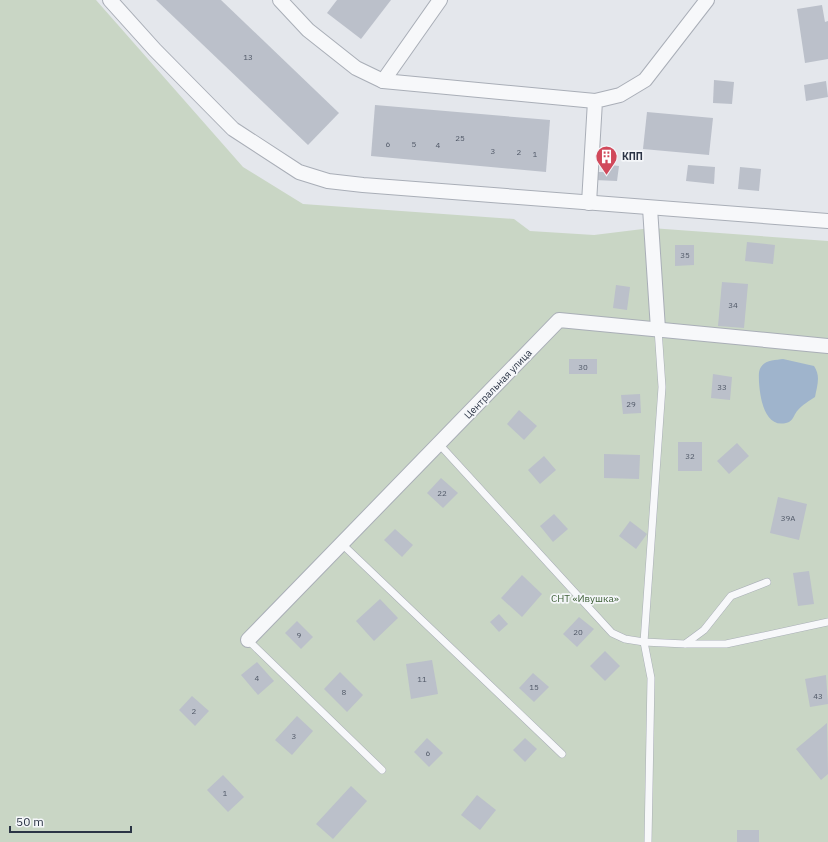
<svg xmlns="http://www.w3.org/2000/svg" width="828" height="842" viewBox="0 0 828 842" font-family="'IBM Plex Sans',sans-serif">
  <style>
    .green { fill: #c9d6c5 }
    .water { fill: #9fb4cc }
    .building { fill: #bbc0ca }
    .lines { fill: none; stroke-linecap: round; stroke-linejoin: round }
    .service-casing { stroke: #a9aeb7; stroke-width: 8 }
    .minor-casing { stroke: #a9aeb7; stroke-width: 16 }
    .service { stroke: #f7f8fa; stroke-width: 7 }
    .minor { stroke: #f7f8fa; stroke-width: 14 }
    .labels { text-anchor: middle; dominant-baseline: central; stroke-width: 3.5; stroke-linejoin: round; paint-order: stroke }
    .number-label { font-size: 8px; fill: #4f5766 }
    .poi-label { font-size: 10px; font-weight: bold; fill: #2b3445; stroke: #f4f6f9; text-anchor: start }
    .street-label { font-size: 10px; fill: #2b3445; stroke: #f4f6f9 }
    .park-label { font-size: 10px; fill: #3f6138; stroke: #f4f6f9 }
  </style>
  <rect width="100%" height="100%" fill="#e4e7ec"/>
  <path class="green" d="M 0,0 L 96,0 L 243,167 L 303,204 L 514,219 L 530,231 L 594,235 L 651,228 L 828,241 L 828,842 L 0,842 Z"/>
  <path class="water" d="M 783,359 L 814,366 C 821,376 817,386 815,397 C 809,401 802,405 798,410 C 794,414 794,419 789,422 C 765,431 760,398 759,382 C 759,378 758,371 761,367 C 765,360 776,360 783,359 Z"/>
  <g class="building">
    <path d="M 156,0 L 221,0 L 339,113 L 308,145 Z"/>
    <path d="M 337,0 L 391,0 L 361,39 L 327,13 Z"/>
    <path d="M 822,5 L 825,22 L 828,21 L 828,59 L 805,63 L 797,9 Z"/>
    <path d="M 714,80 L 734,82 L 732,104 L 713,103 Z"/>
    <path d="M 826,81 L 828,97 L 806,101 L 804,85 Z"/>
    <path d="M 375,105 L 550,120 L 546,172 L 371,156 Z"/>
    <path d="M 647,112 L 713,118 L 709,155 L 643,149 Z"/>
    <path d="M 603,164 L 619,166 L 617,181 L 594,180 L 594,172 L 603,172 Z"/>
    <path d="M 688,165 L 715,167 L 714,184 L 686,181 Z"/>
    <path d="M 740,167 L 761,169 L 759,191 L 738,189 Z"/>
    <path d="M 747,242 L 775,245 L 773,264 L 745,261 Z"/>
    <path d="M 675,245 L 694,245 L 694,265 L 675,266 Z"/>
    <path d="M 722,282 L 748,284 L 744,328 L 718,326 Z"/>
    <path d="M 616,285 L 630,287 L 627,310 L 613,308 Z"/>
    <rect x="569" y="359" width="28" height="15"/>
    <path d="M 713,374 L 732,377 L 730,400 L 711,398 Z"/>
    <path d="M 640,394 L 641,413 L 623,414 L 621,395 Z"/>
    <path d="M 519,410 L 537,426 L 524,440 L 507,424 Z"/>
    <rect x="678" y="442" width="24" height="29"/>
    <path d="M 737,443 L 749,456 L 729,474 L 717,461 Z"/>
    <path d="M 604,454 L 640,455 L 639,479 L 604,478 Z"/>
    <path d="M 544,456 L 556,470 L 540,484 L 528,470 Z"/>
    <path d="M 441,478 L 458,493 L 443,508 L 427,493 Z"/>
    <path d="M 778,497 L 807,504 L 799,540 L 770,533 Z"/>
    <path d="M 554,514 L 568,529 L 553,542 L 540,526 Z"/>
    <path d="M 630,521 L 647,534 L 636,549 L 619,536 Z"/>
    <path d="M 395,529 L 413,545 L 402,557 L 384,540 Z"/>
    <path d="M 809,571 L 814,604 L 798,606 L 793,573 Z"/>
    <path d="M 522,575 L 542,594 L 522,617 L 501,598 Z"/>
    <path d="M 380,599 L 398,618 L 374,641 L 356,621 Z"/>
    <path d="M 499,614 L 508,624 L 499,632 L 490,622 Z"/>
    <path d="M 579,617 L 594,629 L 577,647 L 563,634 Z"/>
    <path d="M 297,621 L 313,637 L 301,649 L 285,633 Z"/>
    <path d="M 605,651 L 620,666 L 605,681 L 590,666 Z"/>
    <path d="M 432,660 L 438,694 L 411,699 L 406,664 Z"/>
    <path d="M 257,662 L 274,681 L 258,695 L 241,675 Z"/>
    <path d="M 340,672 L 363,695 L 347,712 L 324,689 Z"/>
    <path d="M 533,673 L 549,687 L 534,702 L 519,688 Z"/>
    <path d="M 826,675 L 828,704 L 810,707 L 805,679 Z"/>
    <path d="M 192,696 L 209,711 L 195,726 L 179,710 Z"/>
    <path d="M 297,716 L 313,731 L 292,755 L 275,740 Z"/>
    <path d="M 827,723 L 828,774 L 821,780 L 796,749 Z"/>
    <path d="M 427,738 L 443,753 L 429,767 L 414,752 Z"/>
    <path d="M 525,738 L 537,749 L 525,762 L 513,750 Z"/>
    <path d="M 223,775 L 244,797 L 228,812 L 207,790 Z"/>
    <path d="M 351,786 L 367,801 L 333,839 L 316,824 Z"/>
    <path d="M 477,795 L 496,810 L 480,830 L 461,815 Z"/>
    <rect x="737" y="830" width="22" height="12"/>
  </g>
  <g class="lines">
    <defs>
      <g id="service">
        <path d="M 439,444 L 612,633 L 625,639 L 644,642 L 685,644 L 704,630 L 731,596 L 767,582"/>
        <path d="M 342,544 L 562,754"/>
        <path d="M 248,640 L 382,770"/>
        <path d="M 686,644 L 726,644 L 828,622"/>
        <path d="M 648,842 L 651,678 L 644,642 L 662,387 L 658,329"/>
      </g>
      <g id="minor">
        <path d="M 110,0 L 155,50 L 233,129 L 299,172 L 328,181 L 363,185 L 828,221"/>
        <path d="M 280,0 L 308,30 L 356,68 L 383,81 L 595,101"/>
        <path d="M 383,81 L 440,0"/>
        <path d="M 589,203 L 595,101 L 620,95 L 645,80 L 707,0"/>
        <path d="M 650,208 L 658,329"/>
        <path d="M 248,640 L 559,320 L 828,346"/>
      </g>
    </defs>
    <use href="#service" class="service-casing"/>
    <use href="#minor" class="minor-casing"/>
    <use href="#service" class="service"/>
    <use href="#minor" class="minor"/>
  </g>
  <defs>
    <symbol id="building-pin" viewBox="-11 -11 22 30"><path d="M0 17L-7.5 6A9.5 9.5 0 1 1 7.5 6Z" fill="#d1495b" stroke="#f4f6f9"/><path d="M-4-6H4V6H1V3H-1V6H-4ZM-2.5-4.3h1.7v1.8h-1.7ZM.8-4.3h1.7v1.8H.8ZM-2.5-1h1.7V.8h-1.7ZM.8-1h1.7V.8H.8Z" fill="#fff"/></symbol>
  </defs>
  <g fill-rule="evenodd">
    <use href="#building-pin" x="594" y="144" width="25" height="34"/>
  </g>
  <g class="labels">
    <g class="number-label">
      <text x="248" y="57">13</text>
      <text x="460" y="138">25</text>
      <text x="388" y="144">6</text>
      <text x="414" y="144">5</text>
      <text x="438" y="145">4</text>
      <text x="493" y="151">3</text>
      <text x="519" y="152">2</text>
      <text x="535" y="154">1</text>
      <text x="685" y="255">35</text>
      <text x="733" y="305">34</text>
      <text x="583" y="367">30</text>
      <text x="722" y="387">33</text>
      <text x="631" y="404">29</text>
      <text x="690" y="456">32</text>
      <text x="442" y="493">22</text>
      <text x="788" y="518">39А</text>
      <text x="578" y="632">20</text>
      <text x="299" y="635">9</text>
      <text x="257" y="678">4</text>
      <text x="422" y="679">11</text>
      <text x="534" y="687">15</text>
      <text x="344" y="692">8</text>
      <text x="818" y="696">43</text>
      <text x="194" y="711">2</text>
      <text x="294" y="736">3</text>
      <text x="428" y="753">6</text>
      <text x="225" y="793">1</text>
    </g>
    <g class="poi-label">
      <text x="622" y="156">КПП</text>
    </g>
    <g class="street-label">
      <text transform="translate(498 384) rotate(-46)">Центральная улица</text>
    </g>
    <g class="park-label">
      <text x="585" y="598">СНТ «Ивушка»</text>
    </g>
  </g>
  <path d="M10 826v6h121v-6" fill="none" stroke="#2b3445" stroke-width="2"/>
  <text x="16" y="826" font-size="12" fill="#2b3445" stroke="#f4f6f9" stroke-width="3" paint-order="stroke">50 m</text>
</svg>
